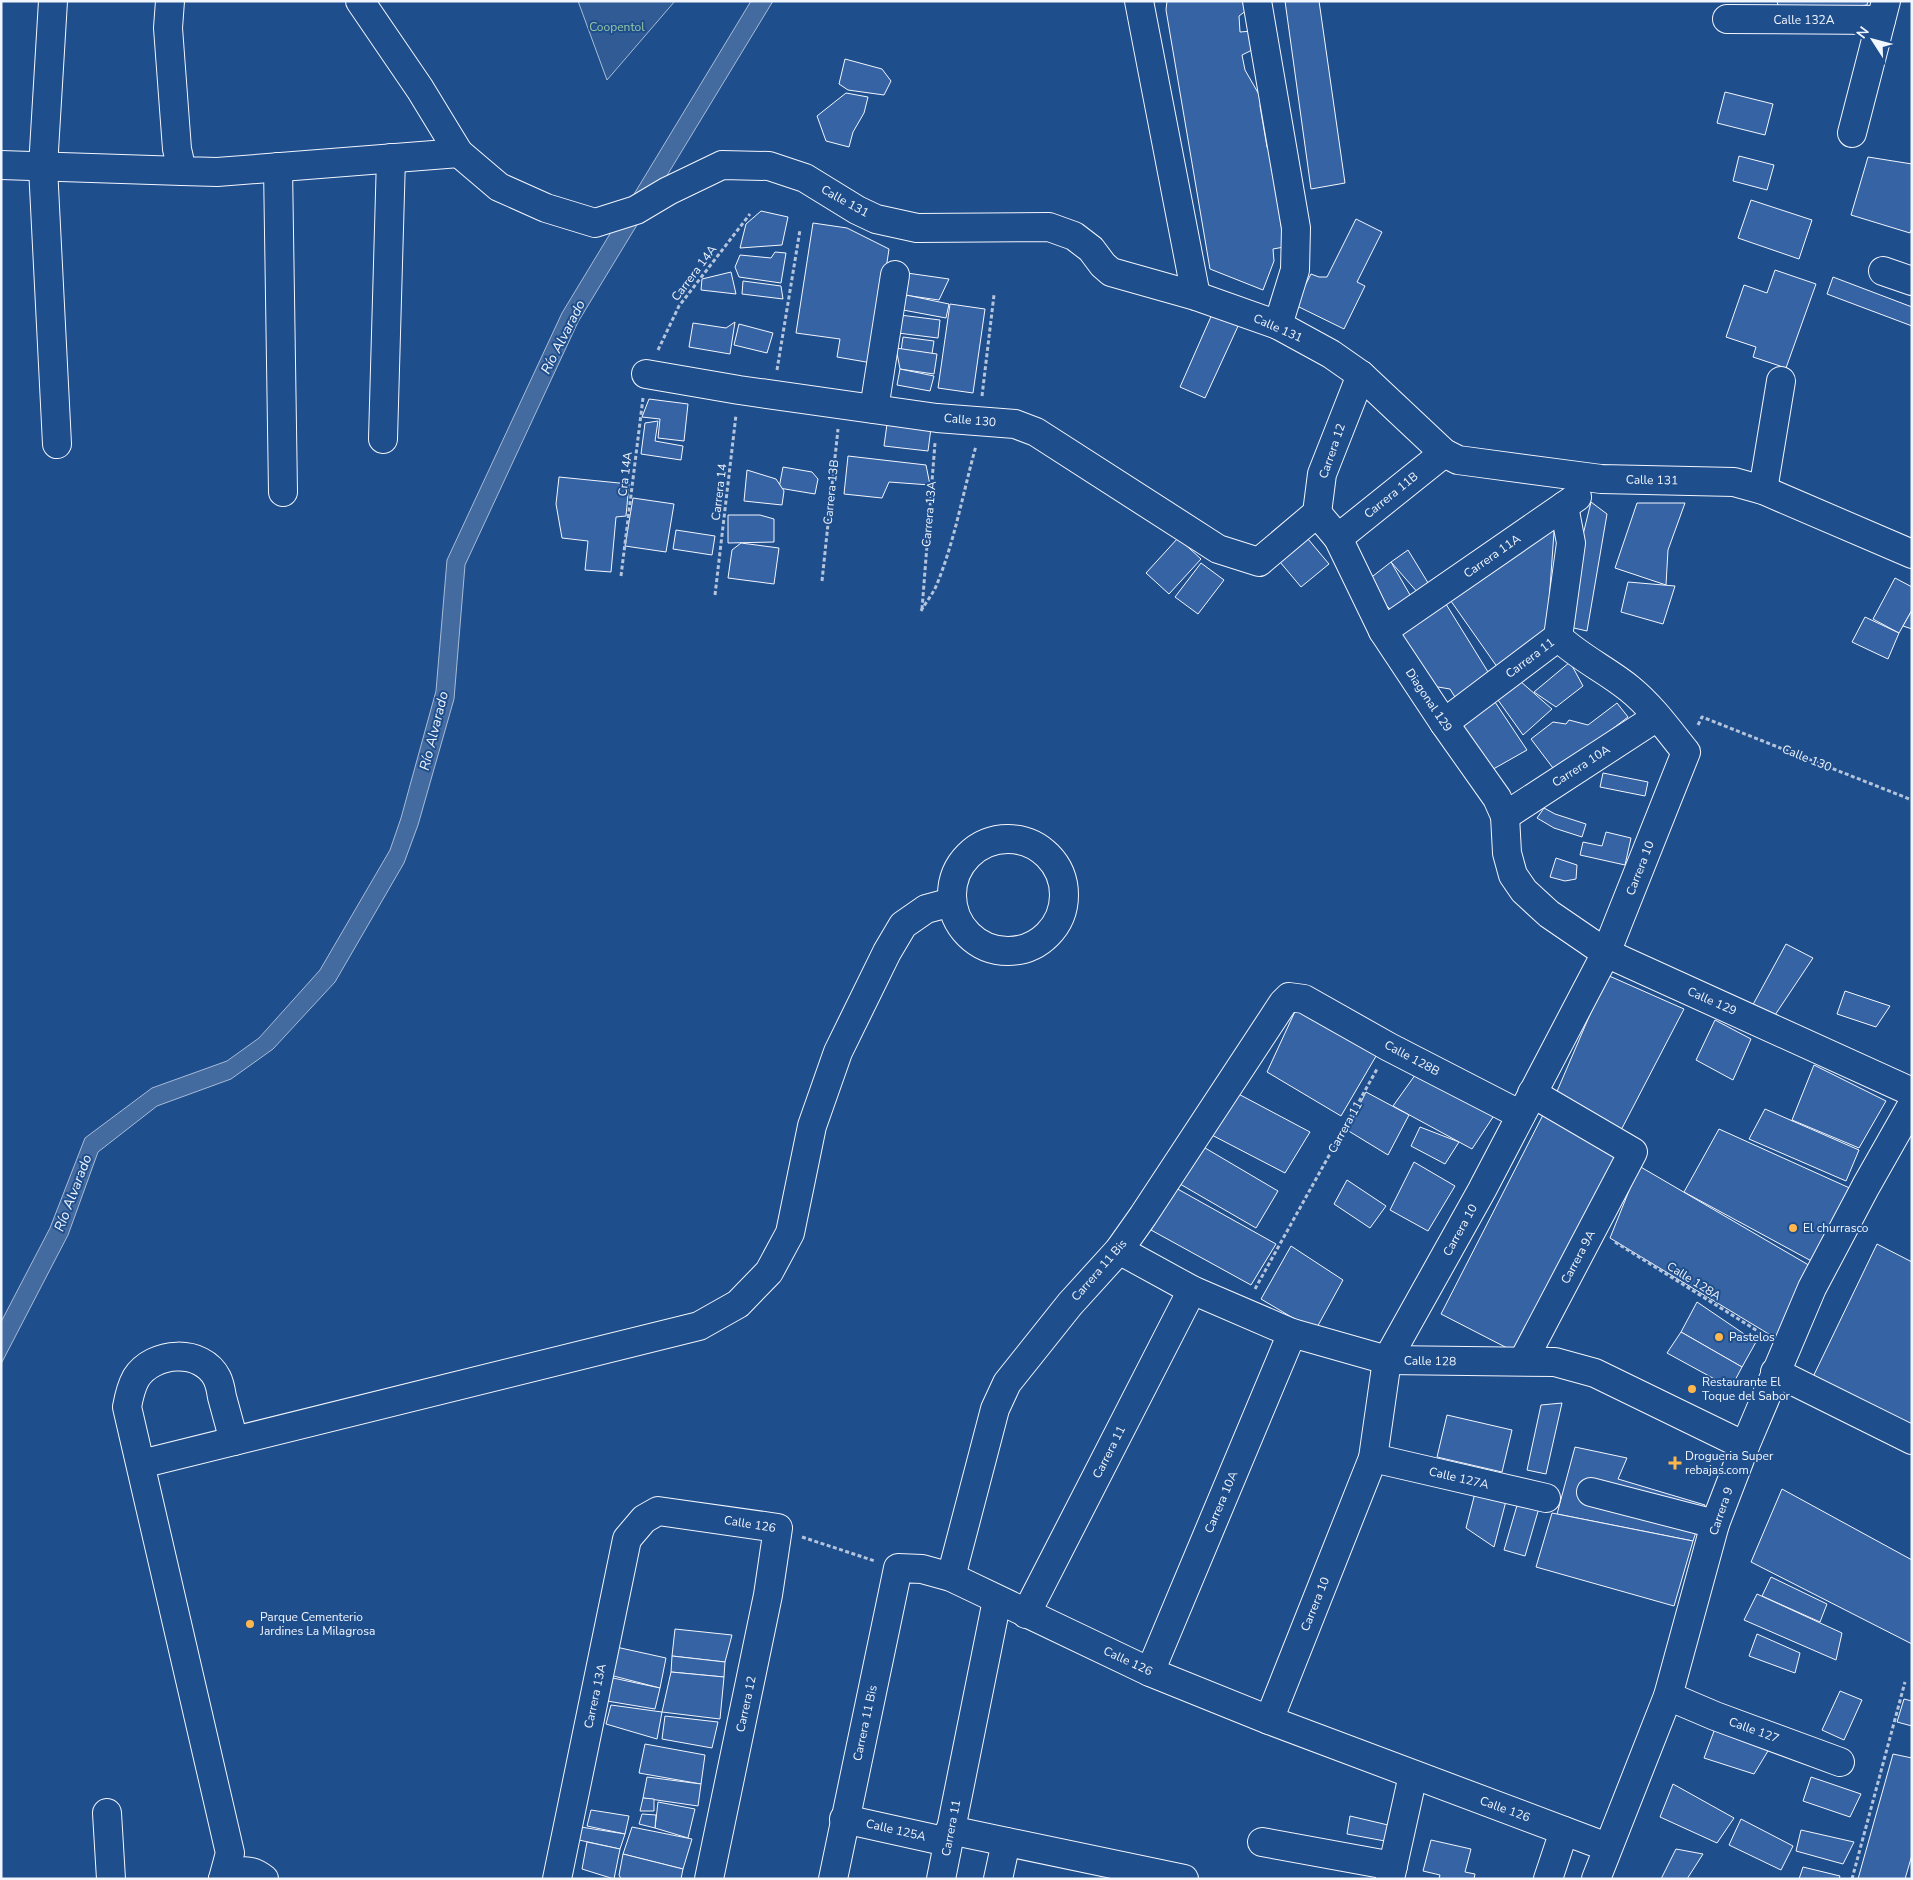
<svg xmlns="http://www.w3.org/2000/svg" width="1913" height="1880" viewBox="0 0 1913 1880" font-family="'Nunito Sans',sans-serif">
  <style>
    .built { fill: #305b95; stroke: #a8bbd7 }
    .water { fill: #446ba0; stroke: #a8bbd7 }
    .building { fill: #3563a3; stroke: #f2f6ff }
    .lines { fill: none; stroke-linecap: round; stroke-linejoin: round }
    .minor-casing { stroke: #f2f6ff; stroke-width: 30 }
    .path { stroke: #b3c4dc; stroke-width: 3; stroke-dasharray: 4 2.5; stroke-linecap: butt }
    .minor { stroke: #1f4e8c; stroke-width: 28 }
    .poi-dot { fill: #ffb74d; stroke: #1f4e8c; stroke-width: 2 }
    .labels { text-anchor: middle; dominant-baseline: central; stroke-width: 4; stroke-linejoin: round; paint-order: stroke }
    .street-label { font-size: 12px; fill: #f2f6ff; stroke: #1f4e8c }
    .park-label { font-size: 12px; fill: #97c8a6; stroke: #1f4e8c }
    .poi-label { font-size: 12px; fill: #f2f6ff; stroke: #1f4e8c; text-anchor: start }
    .water-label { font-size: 14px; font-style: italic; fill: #f2f6ff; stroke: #1f4e8c }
  </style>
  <rect width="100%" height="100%" fill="#1f4e8c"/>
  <path class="built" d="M 578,1 L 675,1 L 607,80 Z"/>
  <path class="water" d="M 751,1 L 773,1 L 578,322 L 465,565 L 454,699 L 418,825 L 404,863 L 335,982 L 273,1049 L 231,1079 L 157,1106 L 98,1152 L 68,1235 L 1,1364 L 1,1322 L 50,1228 L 85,1138 L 152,1088 L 227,1061 L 259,1038 L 320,970 L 390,850 L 401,818 L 436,691 L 447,560 L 562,313 Z"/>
  <g class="building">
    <path d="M 1167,1 L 1246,1 L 1247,10 L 1239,16 L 1240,32 L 1252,31 L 1254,49 L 1242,55 L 1245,70 L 1261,98 L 1260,106 L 1267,147 L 1272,156 L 1284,247 L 1273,249 L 1274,261 L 1263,290 L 1210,269 L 1166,10 Z"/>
    <path d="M 1285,1 L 1319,1 L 1345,183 L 1311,189 Z"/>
    <path d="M 1777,1 L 1868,1 L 1867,5 L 1780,15 Z"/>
    <path d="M 845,59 L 882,69 L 891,81 L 884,95 L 848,90 L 839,84 Z"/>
    <path d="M 1725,92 L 1773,104 L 1765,135 L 1717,123 Z"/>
    <path d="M 846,93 L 868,97 L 864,113 L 853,132 L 849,147 L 826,141 L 817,116 Z"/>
    <path d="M 1739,156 L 1774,165 L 1767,190 L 1733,181 Z"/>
    <path d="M 1868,157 L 1912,164 L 1912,228 L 1910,233 L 1851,215 Z"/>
    <path d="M 1751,200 L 1812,220 L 1799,259 L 1738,238 Z"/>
    <path d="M 761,211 L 788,217 L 782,245 L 740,248 L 746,224 Z"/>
    <path d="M 1356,219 L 1382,232 L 1357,282 L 1365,286 L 1344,329 L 1295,305 L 1311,274 L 1319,277 L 1327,277 Z"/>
    <path d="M 813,223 L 847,228 L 889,249 L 872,363 L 837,357 L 840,339 L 796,333 Z"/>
    <path d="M 775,252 L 786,253 L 781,283 L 739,277 L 735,267 L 740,255 L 771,258 Z"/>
    <path d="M 1775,270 L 1816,284 L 1786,368 L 1753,357 L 1756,347 L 1726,337 L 1744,285 L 1767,293 Z"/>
    <path d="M 731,272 L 736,294 L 701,290 L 702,279 Z"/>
    <path d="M 907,273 L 949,279 L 939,300 L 904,295 Z"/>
    <path d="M 1833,277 L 1912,307 L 1912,326 L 1827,294 Z"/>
    <path d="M 743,281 L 781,286 L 783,299 L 742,294 Z"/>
    <path d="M 906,295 L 949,304 L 946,318 L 903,310 Z"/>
    <path d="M 950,304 L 985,309 L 973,393 L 938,388 Z"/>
    <path d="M 1213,312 L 1239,324 L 1205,398 L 1180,387 Z"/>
    <path d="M 900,315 L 940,320 L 938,338 L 898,333 Z"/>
    <path d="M 735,322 L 730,354 L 689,347 L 693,323 L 726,328 Z"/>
    <path d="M 739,324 L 773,333 L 767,353 L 734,345 Z"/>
    <path d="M 903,337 L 934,341 L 932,354 L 901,351 Z"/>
    <path d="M 896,348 L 937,354 L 934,374 L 900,369 Z"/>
    <path d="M 900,369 L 934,376 L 930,391 L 897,385 Z"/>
    <path d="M 649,399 L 688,404 L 684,441 L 658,438 L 660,419 L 642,417 Z"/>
    <path d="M 658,421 L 655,441 L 683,446 L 681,460 L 641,454 L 645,423 Z"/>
    <path d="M 887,424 L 931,428 L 928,451 L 884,446 Z"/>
    <path d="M 848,456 L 926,465 L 930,485 L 889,482 L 882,498 L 844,494 Z"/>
    <path d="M 783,467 L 812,472 L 818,479 L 815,494 L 779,488 Z"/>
    <path d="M 747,470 L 776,479 L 784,491 L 782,505 L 744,501 Z"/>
    <path d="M 559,477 L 629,484 L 626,516 L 616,517 L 611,572 L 585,570 L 588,541 L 562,538 L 556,504 Z"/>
    <path d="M 633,498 L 674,504 L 666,552 L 625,546 Z"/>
    <path d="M 1591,502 L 1607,514 L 1587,631 L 1561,625 Z"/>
    <path d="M 1637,503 L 1685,503 L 1668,550 L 1666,585 L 1615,568 Z"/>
    <path d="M 728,515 L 760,515 L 774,519 L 774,542 L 728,543 Z"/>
    <path d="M 1555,518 L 1546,644 L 1500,671 L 1446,594 Z"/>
    <path d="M 676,530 L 715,536 L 712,555 L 673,549 Z"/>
    <path d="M 1178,538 L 1201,559 L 1169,594 L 1146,573 Z"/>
    <path d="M 1308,539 L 1329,564 L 1301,587 L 1280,562 Z"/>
    <path d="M 741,543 L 779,548 L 774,584 L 728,578 L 732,550 Z"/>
    <path d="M 1408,550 L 1433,591 L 1419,594 L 1391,562 Z"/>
    <path d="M 1391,562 L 1413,600 L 1393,612 L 1364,583 Z"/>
    <path d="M 1201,563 L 1224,580 L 1198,614 L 1175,597 Z"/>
    <path d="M 1895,578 L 1912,587 L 1912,610 L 1899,633 L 1873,619 Z"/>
    <path d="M 1628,582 L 1675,586 L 1663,624 L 1621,612 Z"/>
    <path d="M 1441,596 L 1493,680 L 1458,702 L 1450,689 L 1432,686 L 1392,636 Z"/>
    <path d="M 1912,610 L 1912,629 L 1903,626 Z"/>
    <path d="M 1865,617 L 1899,633 L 1888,659 L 1852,642 Z"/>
    <path d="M 1570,662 L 1583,686 L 1556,707 L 1534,692 Z"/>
    <path d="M 1520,681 L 1552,709 L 1523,735 L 1498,700 Z"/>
    <path d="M 1493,699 L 1527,750 L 1488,772 L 1458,722 Z"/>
    <path d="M 1617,703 L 1628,717 L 1556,772 L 1531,739 L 1553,722 L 1566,724 L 1569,720 L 1588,725 Z"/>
    <path d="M 1603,773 L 1648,782 L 1645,796 L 1600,787 Z"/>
    <path d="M 1544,808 L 1555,814 L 1586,824 L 1582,837 L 1554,828 L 1537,818 Z"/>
    <path d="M 1606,832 L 1631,838 L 1625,865 L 1580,855 L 1583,842 L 1602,846 Z"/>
    <path d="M 1556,858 L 1577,865 L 1576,879 L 1565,881 L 1550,877 Z"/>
    <path d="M 1786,944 L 1813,958 L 1771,1021 L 1750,1010 Z"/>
    <path d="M 1607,975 L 1684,1009 L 1619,1134 L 1555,1096 Z"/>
    <path d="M 1845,991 L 1890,1006 L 1876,1027 L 1837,1014 Z"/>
    <path d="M 1298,1005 L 1379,1051 L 1341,1116 L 1267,1072 Z"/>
    <path d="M 1715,1020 L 1751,1039 L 1733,1080 L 1696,1060 Z"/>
    <path d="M 1814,1065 L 1886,1101 L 1859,1148 L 1792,1120 Z"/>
    <path d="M 1418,1071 L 1495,1114 L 1472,1149 L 1393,1106 Z"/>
    <path d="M 1229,1089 L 1310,1132 L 1285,1173 L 1206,1132 Z"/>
    <path d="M 1366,1092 L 1409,1115 L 1388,1155 L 1347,1130 Z"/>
    <path d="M 1765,1109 L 1859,1150 L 1846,1181 L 1749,1139 Z"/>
    <path d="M 1545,1111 L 1621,1152 L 1513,1351 L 1441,1314 Z"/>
    <path d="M 1420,1127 L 1459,1142 L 1445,1164 L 1411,1146 Z"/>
    <path d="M 1719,1129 L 1854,1190 L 1817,1264 L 1684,1192 Z"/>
    <path d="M 1200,1145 L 1278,1191 L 1256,1228 L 1180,1184 Z"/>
    <path d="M 1414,1162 L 1455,1186 L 1428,1231 L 1390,1210 Z"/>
    <path d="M 1639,1166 L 1812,1267 L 1777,1339 L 1610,1238 Z"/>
    <path d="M 1347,1180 L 1386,1206 L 1370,1228 L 1334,1204 Z"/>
    <path d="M 1174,1187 L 1276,1244 L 1251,1285 L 1151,1230 Z"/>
    <path d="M 1877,1244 L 1912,1262 L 1912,1434 L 1811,1381 Z"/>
    <path d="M 1291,1246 L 1343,1280 L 1315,1331 L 1261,1299 Z"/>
    <path d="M 1697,1302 L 1756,1342 L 1742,1367 L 1681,1332 Z"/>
    <path d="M 1681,1332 L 1742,1367 L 1731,1388 L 1667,1353 Z"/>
    <path d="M 1562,1403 L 1546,1474 L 1527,1470 L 1541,1405 Z"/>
    <path d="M 1447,1415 L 1512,1430 L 1502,1472 L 1437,1457 Z"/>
    <path d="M 1575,1447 L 1627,1458 L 1618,1479 L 1705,1505 L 1693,1541 L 1557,1514 Z"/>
    <path d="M 1782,1489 L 1912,1560 L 1912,1644 L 1751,1562 Z"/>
    <path d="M 1475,1493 L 1506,1501 L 1494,1547 L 1466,1528 Z"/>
    <path d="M 1518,1502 L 1539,1508 L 1525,1556 L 1504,1550 Z"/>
    <path d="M 1552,1513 L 1693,1541 L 1674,1606 L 1536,1567 Z"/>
    <path d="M 1771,1577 L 1827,1604 L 1820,1622 L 1762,1596 Z"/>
    <path d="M 1757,1594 L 1842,1633 L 1836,1660 L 1744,1620 Z"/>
    <path d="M 675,1629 L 732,1635 L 725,1662 L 672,1656 Z"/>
    <path d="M 1757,1634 L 1800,1653 L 1795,1673 L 1749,1656 Z"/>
    <path d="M 607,1645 L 666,1658 L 660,1688 L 602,1673 Z"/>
    <path d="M 672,1656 L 725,1662 L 724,1677 L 671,1672 Z"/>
    <path d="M 671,1672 L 724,1677 L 720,1719 L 662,1712 Z"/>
    <path d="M 613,1678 L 660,1688 L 655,1709 L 607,1701 Z"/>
    <path d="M 1840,1691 L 1862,1700 L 1844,1740 L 1822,1730 Z"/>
    <path d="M 1904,1699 L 1912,1701 L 1912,1726 L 1897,1722 Z"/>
    <path d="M 611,1705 L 662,1712 L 657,1739 L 606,1724 Z"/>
    <path d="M 665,1716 L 718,1722 L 712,1748 L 662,1739 Z"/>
    <path d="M 1717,1723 L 1771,1746 L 1754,1774 L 1704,1758 Z"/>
    <path d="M 645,1744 L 705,1755 L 701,1784 L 639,1773 Z"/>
    <path d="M 1893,1754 L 1912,1758 L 1912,1855 L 1905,1879 L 1858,1879 Z"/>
    <path d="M 647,1777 L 701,1784 L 698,1806 L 643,1798 Z"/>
    <path d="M 1811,1777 L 1861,1794 L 1850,1817 L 1803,1801 Z"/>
    <path d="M 1673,1784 L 1734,1818 L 1717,1843 L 1660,1817 Z"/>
    <path d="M 643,1798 L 654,1799 L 654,1811 L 640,1811 Z"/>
    <path d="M 658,1802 L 695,1809 L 688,1838 L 655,1828 Z"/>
    <path d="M 591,1810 L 629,1816 L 625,1834 L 587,1826 Z"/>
    <path d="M 642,1814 L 656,1815 L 655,1828 L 639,1824 Z"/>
    <path d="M 1350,1816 L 1388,1825 L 1385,1841 L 1347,1834 Z"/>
    <path d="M 1741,1819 L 1793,1846 L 1781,1870 L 1729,1845 Z"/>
    <path d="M 581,1827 L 625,1834 L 620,1849 L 579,1840 Z"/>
    <path d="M 632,1827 L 692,1839 L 683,1869 L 623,1854 Z"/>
    <path d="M 1801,1830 L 1854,1842 L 1843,1864 L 1796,1851 Z"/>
    <path d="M 1431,1840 L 1471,1849 L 1465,1872 L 1475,1874 L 1474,1879 L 1439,1879 L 1440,1875 L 1423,1871 Z"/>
    <path d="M 587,1842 L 620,1849 L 614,1879 L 582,1869 Z"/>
    <path d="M 1676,1849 L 1703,1854 L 1687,1879 L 1661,1879 Z"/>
    <path d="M 623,1854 L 683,1869 L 681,1879 L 621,1879 L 619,1875 Z"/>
    <path d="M 1803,1867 L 1840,1876 L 1839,1879 L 1799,1879 Z"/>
  </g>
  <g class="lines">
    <defs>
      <g id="minor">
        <path d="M 53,1 L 43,167 L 57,444"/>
        <path d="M 170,1 L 168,28 L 177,149 L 182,171 L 217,172 L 459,153"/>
        <path d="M 360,1 L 420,89 L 459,153 L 499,187 L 546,208 L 595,223 L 636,210 L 668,191 L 722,165 L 769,166 L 805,178 L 857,210 L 876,219 L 917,228 L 1049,227 L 1074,236 L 1091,249 L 1103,265 L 1111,272 L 1196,296 L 1278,325 L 1331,354 L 1361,375 L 1444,453 L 1458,460 L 1601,479 L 1734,482 L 1763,490 L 1912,554"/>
        <path d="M 1139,1 L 1196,296"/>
        <path d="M 1257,1 L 1296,228 L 1295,270 L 1278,325"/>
        <path d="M 1727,19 L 1881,20"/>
        <path d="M 1852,133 L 1886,1"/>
        <path d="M 1,165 L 182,171"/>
        <path d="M 278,167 L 283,492"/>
        <path d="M 1883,271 L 1912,281"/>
        <path d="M 646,374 L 739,390 L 937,418 L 1015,424 L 1036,432 L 1218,549 L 1259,562 L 1317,513 L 1322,474 L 1361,375"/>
        <path d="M 874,409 L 895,275"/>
        <path d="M 383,439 L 391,158"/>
        <path d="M 1763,490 L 1781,381"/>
        <path d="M 1317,513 L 1338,538 L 1383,631 L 1444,723 L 1497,798 L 1505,816 L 1507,853 L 1513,875 L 1524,891 L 1549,914 L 1606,953 L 1912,1092"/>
        <path d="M 1338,538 L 1444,453"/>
        <path d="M 1383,631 L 1577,497"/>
        <path d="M 1444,723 L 1558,637 L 1571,543 L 1564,506"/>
        <path d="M 1505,816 L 1657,717"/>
        <circle cx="1008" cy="895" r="56"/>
        <path d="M 1119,1250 L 1192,1290 L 1292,1333 L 1387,1360 L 1555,1362 L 1595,1373 L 1745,1446"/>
        <path d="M 1523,1361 L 1633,1152 L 1532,1093"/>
        <path d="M 1775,1372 L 1912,1440"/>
        <path d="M 1373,1458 L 1546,1498"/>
        <path d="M 141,1464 L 699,1326 L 738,1304 L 769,1272 L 790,1233 L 812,1126 L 838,1052 L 887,952 L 903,925 L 926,909 L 952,902"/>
        <path d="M 1591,1492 L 1715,1524"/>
        <path d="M 951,1577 L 995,1409 L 1007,1383 L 1070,1304 L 1119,1250 L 1143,1216 L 1283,1003 L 1289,997 L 1304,999 L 1389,1047 L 1521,1115"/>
        <path d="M 1026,1614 L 1192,1290"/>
        <path d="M 1150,1672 L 1292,1333"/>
        <path d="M 1668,1696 L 1715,1716 L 1840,1762"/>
        <path d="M 1269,1720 L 1373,1458 L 1387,1360 L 1482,1190 L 1606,953 L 1686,752 C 1669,731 1652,707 1630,689 C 1607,670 1580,658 1558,637"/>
        <path d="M 107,1813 L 111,1879"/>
        <path d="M 844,1819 L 948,1842"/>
        <path d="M 950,1830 L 1184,1879"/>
        <path d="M 1262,1842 L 1393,1866"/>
        <path d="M 223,1879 L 230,1853 L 127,1407 C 129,1396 131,1387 136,1378 C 153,1351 202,1348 217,1378 C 220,1384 221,1391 222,1397 C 226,1412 230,1426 234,1441"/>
        <path d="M 223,1879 C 237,1870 250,1867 264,1879"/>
        <path d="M 557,1879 L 627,1539 L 644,1519 L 658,1511 L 778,1528 L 768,1595 L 709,1879"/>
        <path d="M 833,1879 L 898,1568 L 922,1569 L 951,1577 L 1150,1672 L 1269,1720 L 1607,1847"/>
        <path d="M 941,1879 L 997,1600"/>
        <path d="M 998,1879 L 1006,1842"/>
        <path d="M 1390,1879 L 1413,1775"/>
        <path d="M 1548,1879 L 1564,1831"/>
        <path d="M 1596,1879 L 1668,1696 L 1715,1524 L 1745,1446 L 1812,1288 L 1866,1186 L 1912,1105"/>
      </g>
    </defs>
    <use href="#minor" class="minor-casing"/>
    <g class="path">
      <path d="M 658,350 L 679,306 L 750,214"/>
      <path d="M 777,370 L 800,230"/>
      <path d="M 982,396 L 994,295"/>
      <path d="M 621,576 L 643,398"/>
      <path d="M 822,581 L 838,429"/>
      <path d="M 715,595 L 736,415"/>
      <path d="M 922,609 L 935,443"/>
      <path d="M 921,611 C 926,602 933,594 937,584 C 955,540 963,492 976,446"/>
      <path d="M 1698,725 L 1702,717 L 1912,800"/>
      <path d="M 1615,1242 L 1764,1335"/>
      <path d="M 1255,1289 L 1377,1069"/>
      <path d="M 802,1537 L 875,1561"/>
      <path d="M 1852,1879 L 1905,1682"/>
    </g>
    <use href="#minor" class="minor"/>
  </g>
  <g class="poi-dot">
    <circle cx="1793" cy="1228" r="5"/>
    <circle cx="1719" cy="1337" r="5"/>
    <circle cx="1692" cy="1389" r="5"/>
    <path d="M1672.5 1455.5h5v5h5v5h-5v5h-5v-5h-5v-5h5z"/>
    <circle cx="250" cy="1624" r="5"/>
  </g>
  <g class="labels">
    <g class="street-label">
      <text x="1804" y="20">Calle 132A</text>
      <text transform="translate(845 201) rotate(29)">Calle 131</text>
      <text transform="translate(694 273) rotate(-53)">Carrera 14A</text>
      <text transform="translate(1278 328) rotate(24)">Calle 131</text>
      <text transform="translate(970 420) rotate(5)">Calle 130</text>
      <text transform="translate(1332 451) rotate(-71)">Carrera 12</text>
      <text transform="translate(625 474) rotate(-83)">Cra 14A</text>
      <text transform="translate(1652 480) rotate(1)">Calle 131</text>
      <text transform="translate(719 492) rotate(-83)">Carrera 14</text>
      <text transform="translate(831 492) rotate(-84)">Carrera 13B</text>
      <text transform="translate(1391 495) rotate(-39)">Carrera 11B</text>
      <text transform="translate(929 514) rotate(-85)">Carrera 13A</text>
      <text transform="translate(1492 556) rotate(-35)">Carrera 11A</text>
      <text transform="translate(1530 658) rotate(-37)">Carrera 11</text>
      <text transform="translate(1429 700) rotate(56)">Diagonal 129</text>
      <text transform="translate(1807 758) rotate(22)">Calle 130</text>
      <text transform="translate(1581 766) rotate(-33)">Carrera 10A</text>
      <text transform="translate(1640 868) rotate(-69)">Carrera 10</text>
      <text transform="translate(1712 1001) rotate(24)">Calle 129</text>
      <text transform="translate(1412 1058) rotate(28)">Calle 128B</text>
      <text transform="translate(1345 1127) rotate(-61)">Carrera 11</text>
      <text transform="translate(1460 1230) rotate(-61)">Carrera 10</text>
      <text transform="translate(1578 1257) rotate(-62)">Carrera 9A</text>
      <text transform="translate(1099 1270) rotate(-49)">Carrera 11 Bis</text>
      <text transform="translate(1694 1281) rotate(32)">Calle 128A</text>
      <text transform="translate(1430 1361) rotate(1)">Calle 128</text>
      <text transform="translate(1109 1452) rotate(-63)">Carrera 11</text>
      <text transform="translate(1459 1478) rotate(13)">Calle 127A</text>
      <text transform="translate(1221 1502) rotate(-67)">Carrera 10A</text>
      <text transform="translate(1721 1511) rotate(-71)">Carrera 9</text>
      <text transform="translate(750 1524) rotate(9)">Calle 126</text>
      <text transform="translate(1315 1604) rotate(-68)">Carrera 10</text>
      <text transform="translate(1128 1661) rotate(25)">Calle 126</text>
      <text transform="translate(595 1696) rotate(-78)">Carrera 13A</text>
      <text transform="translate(746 1704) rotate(-78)">Carrera 12</text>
      <text transform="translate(865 1723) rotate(-78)">Carrera 11 Bis</text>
      <text transform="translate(1754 1730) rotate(20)">Calle 127</text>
      <text transform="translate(1505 1809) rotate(20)">Calle 126</text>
      <text transform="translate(951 1828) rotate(-79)">Carrera 11</text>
      <text transform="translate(896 1830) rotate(13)">Calle 125A</text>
    </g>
    <g class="park-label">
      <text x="617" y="27">Coopentol</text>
    </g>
    <g class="poi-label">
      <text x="1803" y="1228">El churrasco</text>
      <text x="1729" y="1337">Pastelos</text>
      <text x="1702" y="1382">Restaurante El<tspan x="1702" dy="14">Toque del Sabor</tspan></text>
      <text x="1685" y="1456">Drogueria Super<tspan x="1685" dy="14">rebajas.com</tspan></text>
      <text x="260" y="1617">Parque Cementerio<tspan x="260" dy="14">Jardines La Milagrosa</tspan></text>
    </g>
    <g class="water-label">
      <text transform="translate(563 337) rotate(-63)">Río Alvarado</text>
      <text transform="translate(434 731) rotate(-76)">Río Alvarado</text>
      <text transform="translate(73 1193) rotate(-69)">Río Alvarado</text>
    </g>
  </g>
  <rect width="1913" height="1880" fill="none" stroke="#f2f6ff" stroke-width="5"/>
  <g transform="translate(1873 40) rotate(306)" stroke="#1f4e8c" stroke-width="4" paint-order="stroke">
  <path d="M0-4L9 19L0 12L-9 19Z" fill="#f2f6ff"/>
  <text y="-8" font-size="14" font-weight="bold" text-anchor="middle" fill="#f2f6ff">N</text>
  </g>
</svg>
